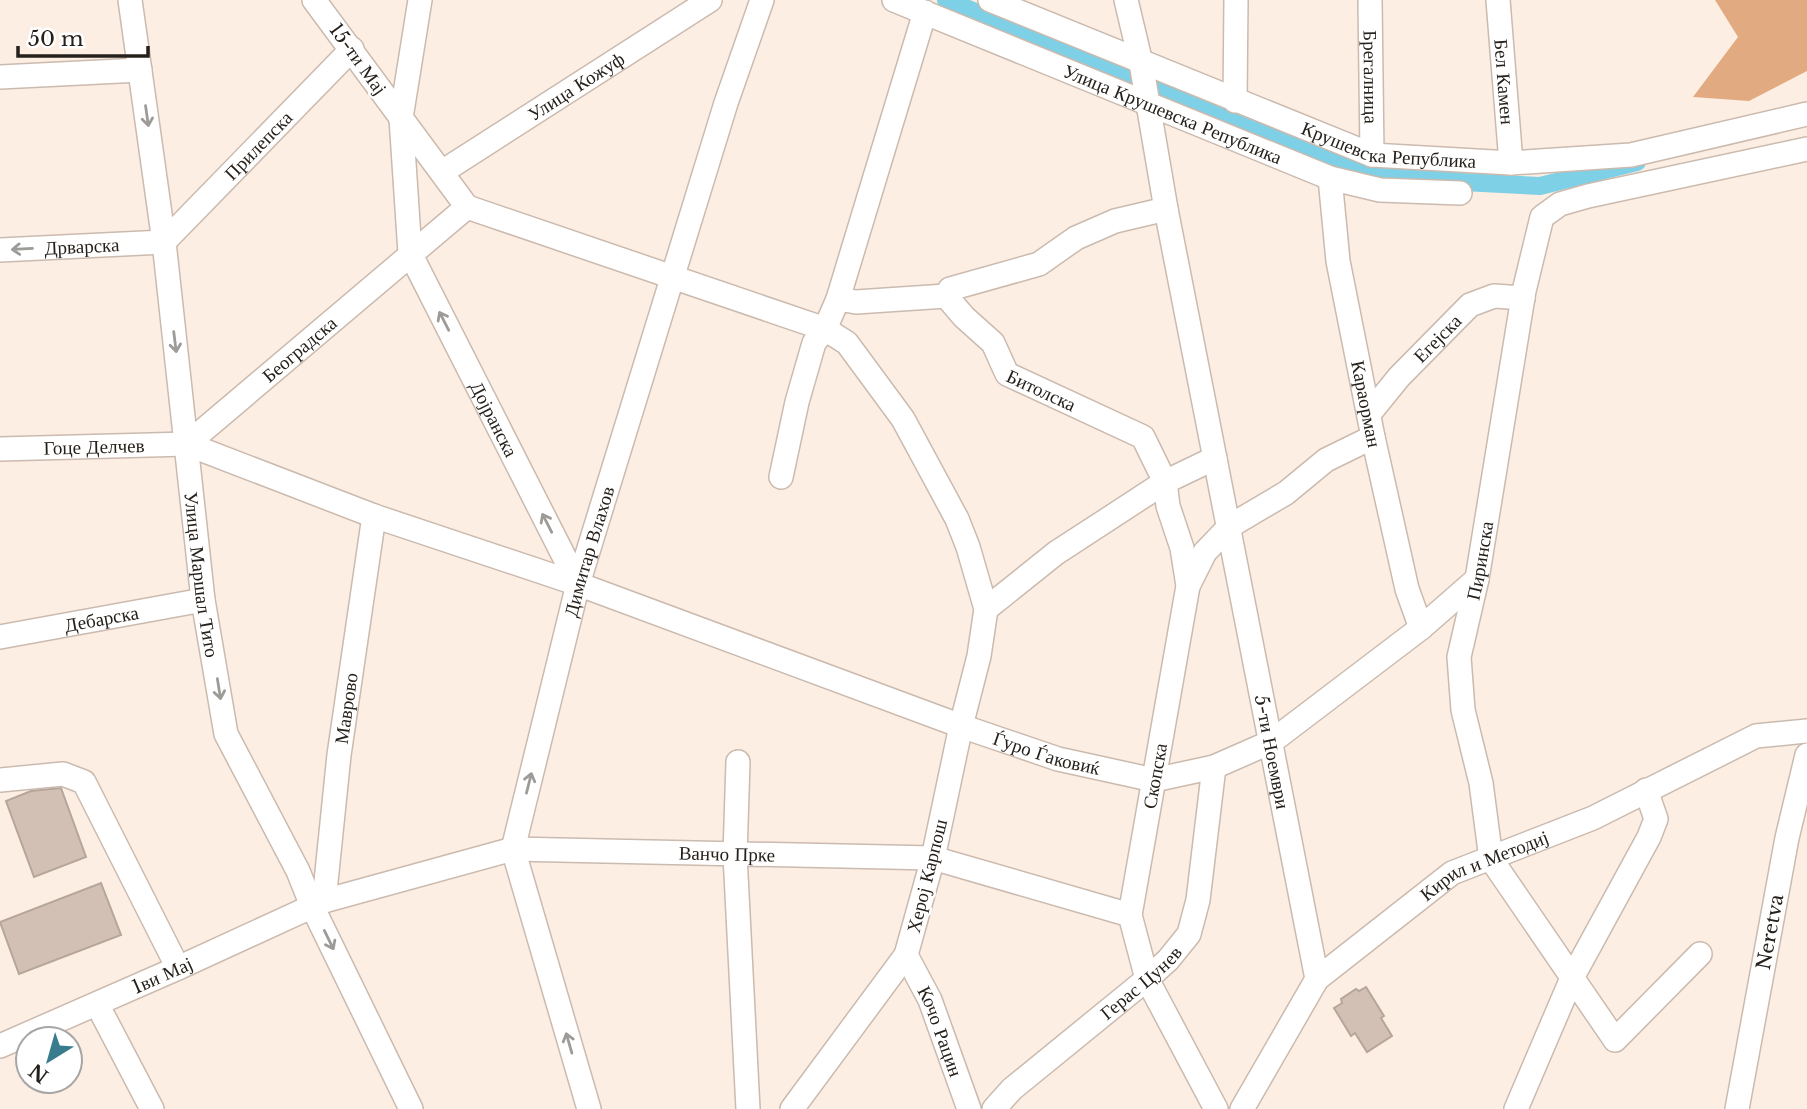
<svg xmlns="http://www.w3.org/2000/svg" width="1807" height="1109" viewBox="0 0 1807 1109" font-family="'Libre Baskerville',serif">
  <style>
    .forest { fill: #e2aa81 }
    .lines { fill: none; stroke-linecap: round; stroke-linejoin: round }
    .canal { stroke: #7dd0e6; stroke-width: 18 }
    .building { fill: #d2c0b4; stroke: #b6a599; stroke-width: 2 }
    .minor-casing { stroke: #cbbaae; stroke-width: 26 }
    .minor { stroke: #fff; stroke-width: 23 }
    .oneway { stroke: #9d9b98 }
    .labels { text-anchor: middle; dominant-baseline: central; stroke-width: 5; stroke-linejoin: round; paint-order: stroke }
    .street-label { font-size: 19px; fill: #26201b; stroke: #fff }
  </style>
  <rect width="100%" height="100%" fill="#fdeee4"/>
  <path class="forest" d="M 1715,0 L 1807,0 L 1807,71 L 1749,101 L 1693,97 L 1738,37 Z"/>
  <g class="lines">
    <path class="canal" d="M 946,0 L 1367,171 L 1463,182 L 1540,186 L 1637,162"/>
  </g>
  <g class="building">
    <path d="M 61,788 L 86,857 L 34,877 L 6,801 L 31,791 Z"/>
    <path d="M 101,883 L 121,935 L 19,974 L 0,922 Z"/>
    <path d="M 1366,987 L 1384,1016 L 1381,1018 L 1392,1036 L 1367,1052 L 1355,1033 L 1351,1036 L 1334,1008 L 1342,1003 L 1341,999 L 1356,989 L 1359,991 Z"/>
  </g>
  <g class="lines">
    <defs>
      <g id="minor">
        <path id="s1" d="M 130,0 L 164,242 L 203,600 L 226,734 L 298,871 L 312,906 L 411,1109"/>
        <path id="s2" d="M 420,0 L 401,118 L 410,253 L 578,584"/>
        <path id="s3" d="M 894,0 L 1330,178 L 1380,190 L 1460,193"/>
        <path id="s4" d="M 990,0 L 1372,155 L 1511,163 L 1631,155 L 1807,114"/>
        <path id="s5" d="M 1126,0 L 1141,63 L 1166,209 L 1317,979"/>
        <path id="s6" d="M 1370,0 L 1372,155"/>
        <path id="s7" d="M 1498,0 L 1511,163"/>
        <path d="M 0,77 L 140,70"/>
        <path d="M 1235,101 L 1236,0"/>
        <path id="s8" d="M 442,172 L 710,0"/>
        <path id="s9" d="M 1330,178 L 1338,261 L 1373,437 L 1407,589 L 1421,628"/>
        <path d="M 467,207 L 825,329 L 847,343 L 903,419 L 957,519 L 968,547 L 986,609 L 979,656 L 961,726 L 933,858 L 906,955 L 792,1109"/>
        <path id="s10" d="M 0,250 L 164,242 L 352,49"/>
        <path d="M 946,296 L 950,289 L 1039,264 L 1076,238 L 1115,221 L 1166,209"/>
        <path id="s11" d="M 838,299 L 856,302 L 946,296 L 964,317 L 993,343 L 1007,374 L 1143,437 L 1165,482 L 1056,553 L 986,609"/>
        <path id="s12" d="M 1369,414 L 1399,377 L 1470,305 L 1494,296 L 1523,298"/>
        <path id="s13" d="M 187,444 L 467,207 L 314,0"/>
        <path id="s14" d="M 0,449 L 187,444 L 374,516 L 578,584 L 961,726 L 1058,759 L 1154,780 L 1214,767 L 1271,742 L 1421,628 L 1477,579"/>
        <path d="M 1215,458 L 1165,482 L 1168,506 L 1182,548 L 1188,586 L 1130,915 L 1147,979 L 1216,1109"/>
        <path d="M 781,477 L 797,402 L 814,343 L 825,329 L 838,299 L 925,12"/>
        <path d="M 1188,586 L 1205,552 L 1230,526 L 1286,493 L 1326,460 L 1373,437"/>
        <path id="s15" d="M 0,637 L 203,600"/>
        <path d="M 738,762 L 735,855 L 748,1109"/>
        <path d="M 0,780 L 63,774 L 84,782 L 178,968"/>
        <path id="s16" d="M 324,901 L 339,755 L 374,516"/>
        <path id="s17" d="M 1700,954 L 1615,1040 L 1491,859 L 1481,783 L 1463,710 L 1459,657 L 1477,579 L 1524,291 L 1542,217 L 1560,204 L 1588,196 L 1807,149"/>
        <path id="s18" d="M 906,955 L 930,1000 L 969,1109"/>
        <path d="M 97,1004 L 152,1109"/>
        <path id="s19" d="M 0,1046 L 178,968 L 324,901 L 513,849 L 933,858 L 1130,915"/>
        <path id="s20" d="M 589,1109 L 513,849 L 578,584 L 726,103 L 762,0"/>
        <path id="s21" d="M 994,1109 L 1012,1089 L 1147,979 L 1168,960 L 1189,934 L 1198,900 L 1214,767"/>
        <path id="s22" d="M 1242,1109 L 1317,979 L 1452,873 L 1593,818 L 1756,736 L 1807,731"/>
        <path d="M 1516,1109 L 1572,978 L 1649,837 L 1656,819 L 1646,790"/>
        <path id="s23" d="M 1737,1109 L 1787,838 L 1807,755"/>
      </g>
    </defs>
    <use href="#minor" class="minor-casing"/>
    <use href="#minor" class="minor"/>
  </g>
  <defs><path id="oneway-shaft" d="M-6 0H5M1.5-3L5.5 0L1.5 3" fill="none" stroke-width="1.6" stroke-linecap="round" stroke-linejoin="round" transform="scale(1.75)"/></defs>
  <g class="oneway">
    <use href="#oneway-shaft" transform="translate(147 116) rotate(82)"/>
    <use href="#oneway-shaft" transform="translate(22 249) rotate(177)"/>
    <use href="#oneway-shaft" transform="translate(444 321) rotate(-117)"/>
    <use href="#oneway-shaft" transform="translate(175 342) rotate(83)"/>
    <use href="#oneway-shaft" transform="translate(547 523) rotate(-117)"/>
    <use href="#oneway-shaft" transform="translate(219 689) rotate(81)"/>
    <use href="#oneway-shaft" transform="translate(529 783) rotate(-76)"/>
    <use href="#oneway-shaft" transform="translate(329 940) rotate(64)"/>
    <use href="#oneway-shaft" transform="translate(569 1043) rotate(-106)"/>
  </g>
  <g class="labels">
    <g class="street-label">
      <text transform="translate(358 59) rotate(54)">15-ти Мај</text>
      <text stroke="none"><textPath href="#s6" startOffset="77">Брегалница</textPath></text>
      <text stroke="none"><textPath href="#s7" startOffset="82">Бел Камен</textPath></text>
      <text stroke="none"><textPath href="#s8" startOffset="159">Улица Кожуф</textPath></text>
      <text stroke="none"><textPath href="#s3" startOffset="301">Улица Крушевска Република</textPath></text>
      <text stroke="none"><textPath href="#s4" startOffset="427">Крушевска Република</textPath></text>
      <text stroke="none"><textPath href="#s10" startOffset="299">Прилепска</textPath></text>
      <text stroke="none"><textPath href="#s10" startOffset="82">Дрварска</textPath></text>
      <text stroke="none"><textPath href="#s12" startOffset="102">Егејска</textPath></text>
      <text stroke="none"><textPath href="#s13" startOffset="147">Београдска</textPath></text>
      <text stroke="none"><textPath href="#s11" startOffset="247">Битолска</textPath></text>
      <text stroke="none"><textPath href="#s9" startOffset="229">Караорман</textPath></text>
      <text stroke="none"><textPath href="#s2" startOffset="441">Дојранска</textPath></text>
      <text stroke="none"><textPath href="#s14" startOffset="94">Гоце Делчев</textPath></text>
      <text stroke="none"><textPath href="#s20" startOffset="578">Димитар Влахов</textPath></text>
      <text stroke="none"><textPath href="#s17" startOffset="644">Пиринска</textPath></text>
      <text stroke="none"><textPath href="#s1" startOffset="579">Улица Маршал Тито</textPath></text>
      <text stroke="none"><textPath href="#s15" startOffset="103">Дебарска</textPath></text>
      <text stroke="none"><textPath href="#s16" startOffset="194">Маврово</textPath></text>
      <text stroke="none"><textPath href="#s14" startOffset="1101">Ѓуро Ѓаковиќ</textPath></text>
      <text stroke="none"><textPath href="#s5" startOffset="766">5-ти Ноември</textPath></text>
      <text transform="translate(1155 776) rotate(-80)">Скопска</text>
      <text stroke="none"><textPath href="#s19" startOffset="765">Ванчо Прке</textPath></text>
      <text stroke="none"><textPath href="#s22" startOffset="354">Кирил и Методиј</textPath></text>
      <text transform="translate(927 876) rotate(-76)">Херој Карпош</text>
      <text stroke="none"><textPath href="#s23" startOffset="180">Neretva</textPath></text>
      <text stroke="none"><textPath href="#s19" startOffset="177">1ви Мај</textPath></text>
      <text stroke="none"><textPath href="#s21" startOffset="194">Герас Цунев</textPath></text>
      <text stroke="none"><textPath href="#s18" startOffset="84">Кочо Рацин</textPath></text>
    </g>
  </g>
  <g transform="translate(49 1060) rotate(217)"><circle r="33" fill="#ffffff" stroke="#a8a6a4" stroke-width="2"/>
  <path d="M0-5L12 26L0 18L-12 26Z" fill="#397c8d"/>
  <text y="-10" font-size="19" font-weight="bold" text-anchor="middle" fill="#26201b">N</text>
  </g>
  <path d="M18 46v10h130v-10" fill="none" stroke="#26201b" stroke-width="3.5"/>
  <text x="28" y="46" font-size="21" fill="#26201b" stroke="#ffffff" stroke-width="5" paint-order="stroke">50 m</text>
</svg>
